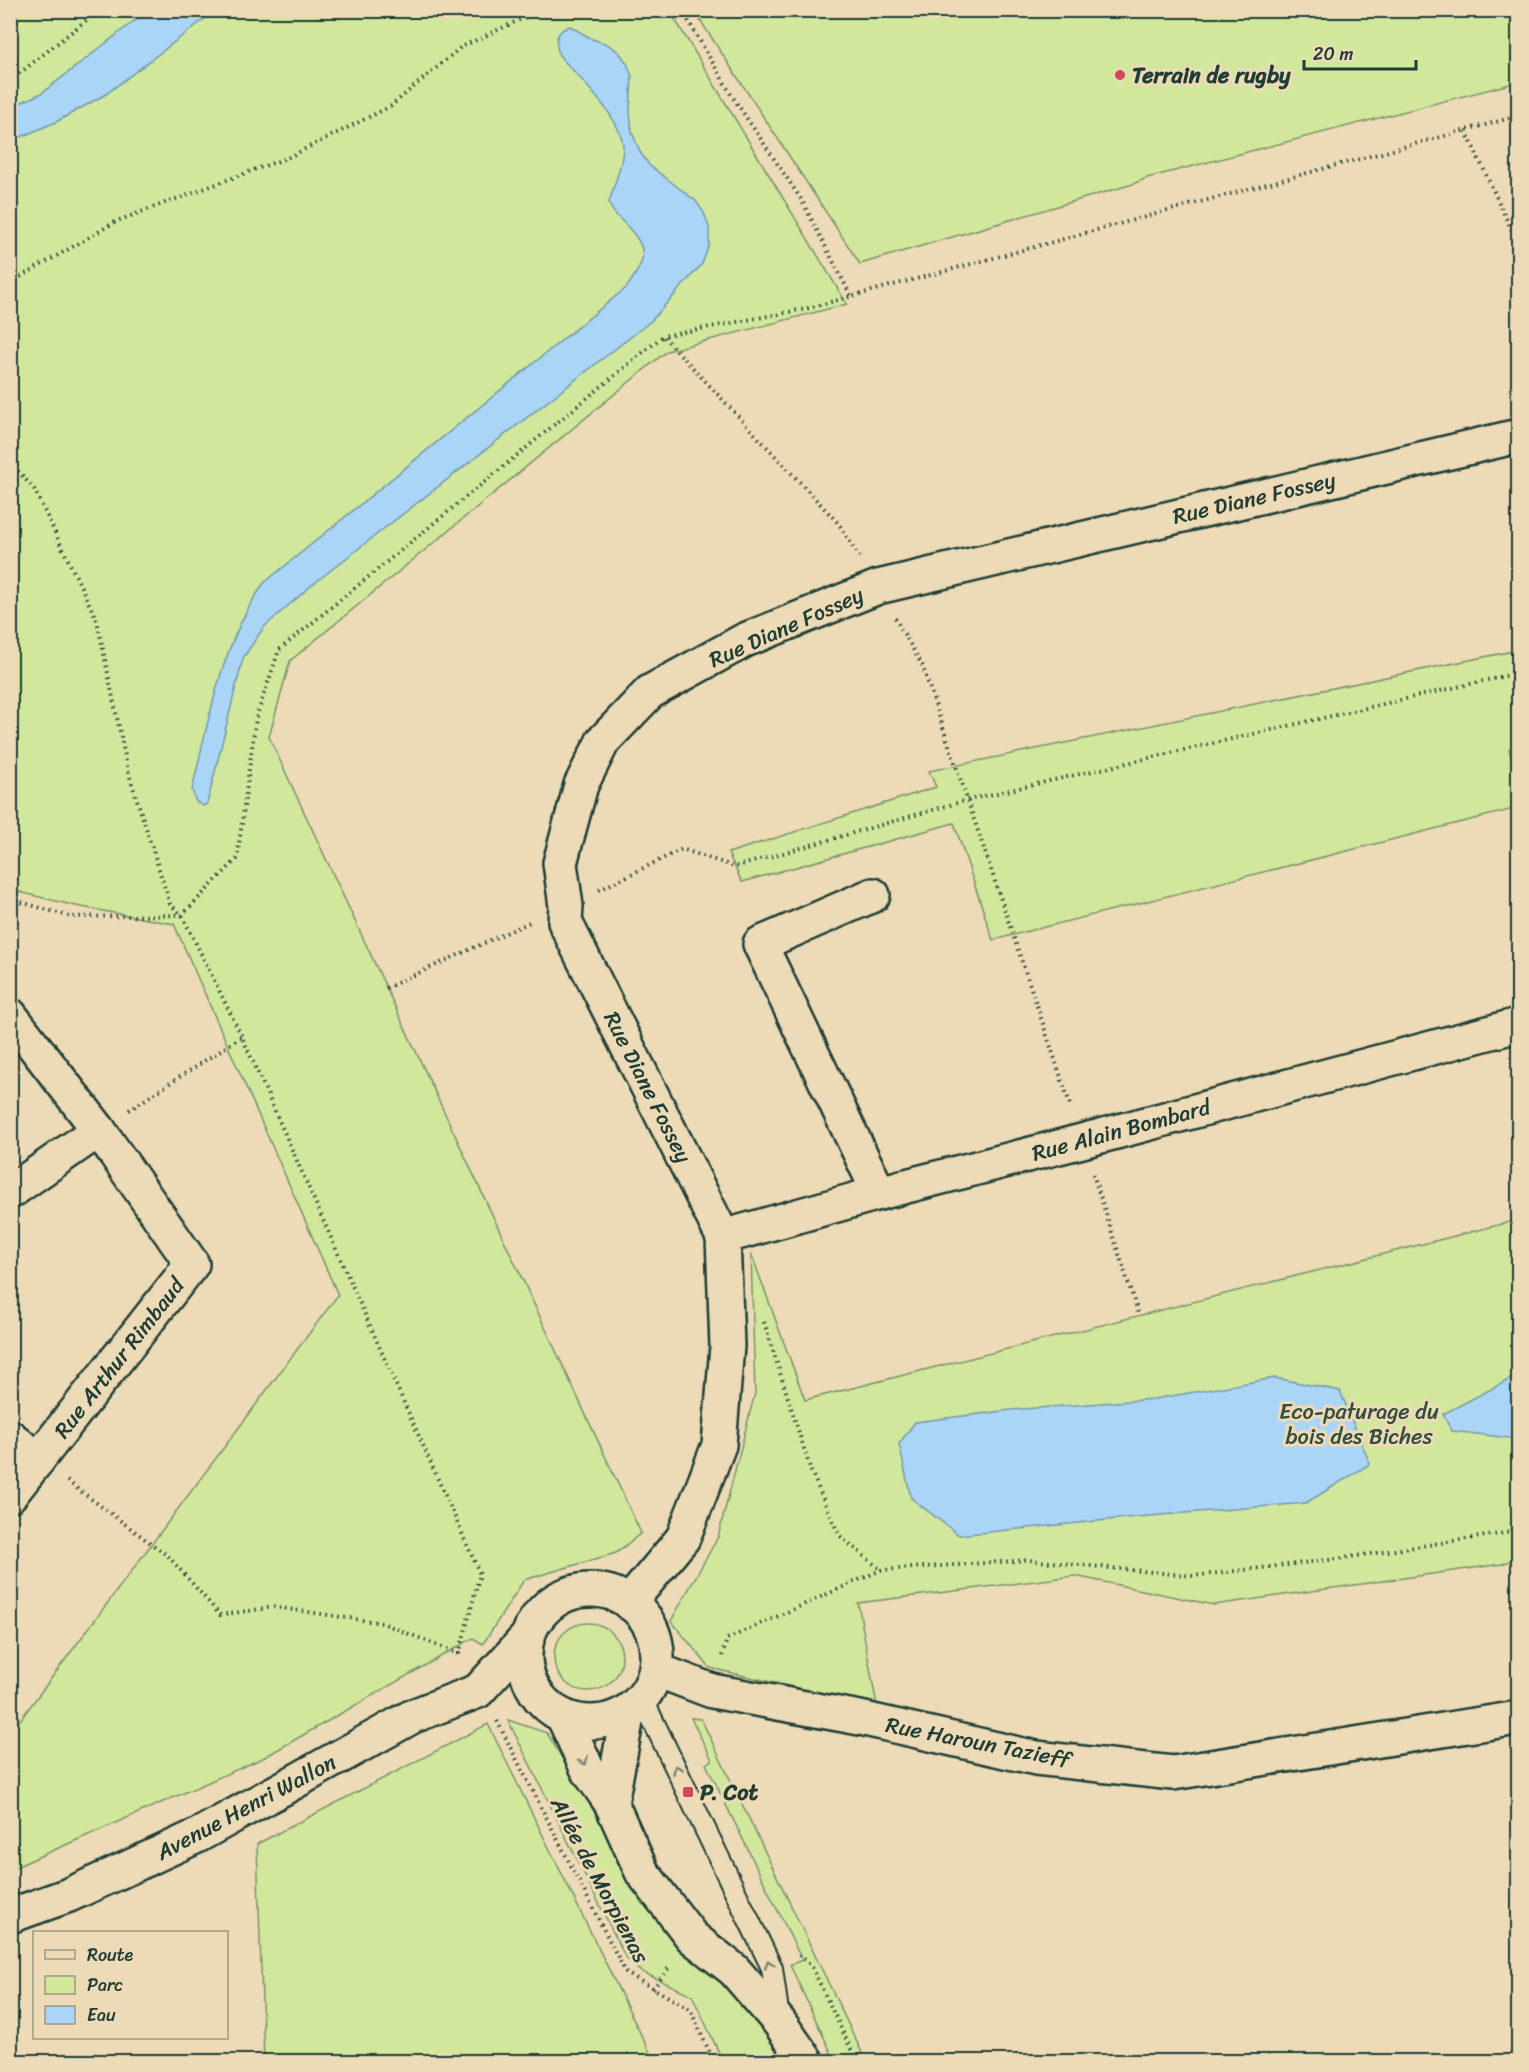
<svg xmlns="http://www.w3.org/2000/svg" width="1529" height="2072" viewBox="0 0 1529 2072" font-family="Sriracha,sans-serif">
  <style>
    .green { fill: #d1e79c; stroke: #789268; stroke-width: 1.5 }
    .water { fill: #abd5f6; stroke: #7398a8; stroke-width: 1.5 }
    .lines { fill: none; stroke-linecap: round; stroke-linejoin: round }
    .lane-casing { stroke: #1f3d34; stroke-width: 24 }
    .street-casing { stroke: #1f3d34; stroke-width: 38 }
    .secondary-casing { stroke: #1f3d34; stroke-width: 38 }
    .path { stroke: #1f3d34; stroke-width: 4; stroke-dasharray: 1.5 4.5; stroke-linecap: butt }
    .lane { stroke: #eddab7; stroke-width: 20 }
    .street { stroke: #eddab7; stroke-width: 33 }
    .secondary { stroke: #eddab7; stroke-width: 33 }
    .oneway { stroke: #7c846f }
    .poi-dot { fill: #d1495b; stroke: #eddab7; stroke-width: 2 }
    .labels { text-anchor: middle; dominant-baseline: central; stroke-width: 6; stroke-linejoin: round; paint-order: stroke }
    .poi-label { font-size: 22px; font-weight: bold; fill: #1f3d34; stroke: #eddab7; text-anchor: start }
    .street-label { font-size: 22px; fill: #1f3d34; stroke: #eddab7 }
    .park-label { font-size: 22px; fill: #314e3e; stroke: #eddab7 }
  </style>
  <rect width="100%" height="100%" fill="#eddab7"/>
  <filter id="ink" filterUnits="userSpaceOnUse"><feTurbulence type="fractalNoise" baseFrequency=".0167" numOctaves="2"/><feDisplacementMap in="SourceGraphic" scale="12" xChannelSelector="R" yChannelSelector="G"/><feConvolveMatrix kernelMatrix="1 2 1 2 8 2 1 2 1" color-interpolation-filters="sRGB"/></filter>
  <g filter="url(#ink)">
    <g class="green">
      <path d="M 10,11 L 670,11 L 847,304 L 667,351 L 290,661 L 269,737 L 641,1533 L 616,1553 L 524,1580 L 483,1644 L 473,1638 L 263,1758 L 11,1869 L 11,1732 L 338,1295 L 174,924 L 76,906 L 11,890 Z"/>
      <path d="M 694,11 L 1518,11 L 1518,82 L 1147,178 L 1133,184 L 860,264 Z"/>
      <path d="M 1518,650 L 1518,746 L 1509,749 L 1518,785 L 1518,808 L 993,940 L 954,823 L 742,882 L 728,853 L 936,787 L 929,771 Z"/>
      <path d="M 1518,1220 L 1518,1558 L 1502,1564 L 1214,1605 L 1075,1576 L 858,1603 L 877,1706 L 710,1668 L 671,1621 L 718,1537 L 755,1393 L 751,1253 L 805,1400 Z"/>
      <circle cx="588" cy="1657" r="34"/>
      <path d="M 691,1718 L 701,1719 L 866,2061 L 835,2061 L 790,1965 L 802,1960 L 706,1764 L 712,1760 Z"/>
      <path d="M 508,1720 L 547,1733 L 665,1930 L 747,2005 L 783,2061 L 723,2061 L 692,1995 L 640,1971 L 626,1958 Z"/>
      <path d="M 488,1724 L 654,2061 L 264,2061 L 257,1844 Z"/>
    </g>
    <g class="water">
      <path d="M 147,11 L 215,11 L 106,94 L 56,122 L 11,141 L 11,107 L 42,93 Z"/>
      <path d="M 570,26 L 592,39 L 607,44 L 619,52 L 627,63 L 632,77 L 630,111 L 632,132 L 640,152 L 649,165 L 696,201 L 704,213 L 709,227 L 709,245 L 702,264 L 651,321 L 313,584 L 264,627 L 243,658 L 207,804 L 203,806 L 196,802 L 192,790 C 209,719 221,644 264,583 L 627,287 C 648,257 649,248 622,221 C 616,215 611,211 609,202 C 614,185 623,164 623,147 C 622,117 578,78 559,55 C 555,41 554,32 570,26 Z"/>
      <path d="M 1518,1375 L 1518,1439 L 1452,1431 L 1443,1414 Z"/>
      <path d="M 1275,1378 L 1340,1391 L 1370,1464 L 1306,1503 L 1137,1517 L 959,1535 L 911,1498 L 899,1444 L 915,1422 L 1011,1410 L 1154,1399 Z"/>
    </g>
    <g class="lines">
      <defs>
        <path id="lane" d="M 642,1698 L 772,1968 L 779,2019"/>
        <g id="street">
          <path d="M 873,895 L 760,944 L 879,1193"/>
          <path d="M 10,1015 L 99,1130 L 192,1264 L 10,1495"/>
          <path d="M 10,1192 L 99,1130"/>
          <path d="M 723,1237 L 879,1193 L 1082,1141 L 1518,1025"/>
          <path d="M 10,1437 L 38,1460"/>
          <path d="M 629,1603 L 683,1538 L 719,1445 L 727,1346 L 723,1237 L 565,922 L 566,906 L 560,863 L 581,785 L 603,741 L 650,692 L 745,640 L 878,587 L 1518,436"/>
          <path d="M 655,1673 L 670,1675 L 712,1691 L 860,1718 L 1036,1758 L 1173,1773 L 1518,1718"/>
        </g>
        <g id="secondary">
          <circle cx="591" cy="1656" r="66"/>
          <path d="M 563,1716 L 588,1770 L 611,1803 L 642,1872 L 692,1937 L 734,1970 L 779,2022 L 807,2062"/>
          <path d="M 611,1803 L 628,1711"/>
          <path d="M 10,1916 L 69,1895 L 197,1836 L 413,1716 L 478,1691 L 528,1636"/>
        </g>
      </defs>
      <use href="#lane" class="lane-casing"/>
      <use href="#street" class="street-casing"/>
      <use href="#secondary" class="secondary-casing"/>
      <g class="path">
        <path d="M 682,10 L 732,96 L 801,199 L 851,296"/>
        <path d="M 10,81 L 99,10"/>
        <path d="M 1466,131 L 1518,244"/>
        <path d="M 10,283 L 117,221 L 289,157 L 391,106 L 461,47 L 541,10"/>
        <path d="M 664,337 L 839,524 L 859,557"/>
        <path d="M 10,462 L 34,489 L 97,620 L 128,771 L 170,904 L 182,915 L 242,1037 L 480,1574 L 459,1654 L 461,1658"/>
        <path d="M 895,618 L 922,665 L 1071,1107"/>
        <path d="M 599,890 L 682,849 L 735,867 L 967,800 L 1518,673"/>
        <path d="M 10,899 L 72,917 L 182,915 L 237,859 L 256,718 L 279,650 L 663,336 L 805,309 L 1518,116"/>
        <path d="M 386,988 L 530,922"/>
        <path d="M 129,1110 L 241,1037"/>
        <path d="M 1093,1174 L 1139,1316"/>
        <path d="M 764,1322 L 811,1471 L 839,1535 L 881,1570"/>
        <path d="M 67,1481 L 168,1556 L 220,1615 L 274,1607 L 382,1623 L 459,1654"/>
        <path d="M 722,1656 L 727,1639 L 881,1570 L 1029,1560 L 1193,1576 L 1337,1559 L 1518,1531"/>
        <path d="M 497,1721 L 626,1973 L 690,2009 L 714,2062"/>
        <path d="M 799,1955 L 811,1965 L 857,2062"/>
        <path d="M 653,1989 L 670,1966"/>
      </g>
      <use href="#lane" class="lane"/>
      <use href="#street" class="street"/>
      <use href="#secondary" class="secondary"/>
    </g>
    <defs><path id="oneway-chevron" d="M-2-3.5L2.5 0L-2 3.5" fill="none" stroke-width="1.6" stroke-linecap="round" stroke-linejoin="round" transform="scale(1.5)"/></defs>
    <g class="oneway">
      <use href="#oneway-chevron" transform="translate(584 1761) rotate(65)"/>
      <use href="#oneway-chevron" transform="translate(677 1769) rotate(-115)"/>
      <use href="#oneway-chevron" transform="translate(769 1964) rotate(-110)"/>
    </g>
  </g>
  <g class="poi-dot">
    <circle cx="1120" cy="75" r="6"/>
    <rect x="682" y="1786" width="12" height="12" rx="3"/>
  </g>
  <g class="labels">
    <g class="poi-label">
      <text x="1132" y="75">Terrain de rugby</text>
      <text x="700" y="1792">P. Cot</text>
    </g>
    <g class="street-label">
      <text transform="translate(1254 498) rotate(-13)">Rue Diane Fossey</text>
      <text transform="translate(786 627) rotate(-24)">Rue Diane Fossey</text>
      <text transform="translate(648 1087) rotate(63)">Rue Diane Fossey</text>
      <text transform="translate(1121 1130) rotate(-15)">Rue Alain Bombard</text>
      <text transform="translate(119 1358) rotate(-52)">Rue Arthur Rimbaud</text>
      <text transform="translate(978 1742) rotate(11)">Rue Haroun Tazieff</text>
      <text transform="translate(246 1807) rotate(-28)">Avenue Henri Wallon</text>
      <text transform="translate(600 1880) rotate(62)">Allée de Morpienas</text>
    </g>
    <g class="park-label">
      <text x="1359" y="1411">Eco-paturage du<tspan x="1359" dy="25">bois des Biches</tspan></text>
    </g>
  </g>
  <rect width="1529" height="2072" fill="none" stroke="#eddab7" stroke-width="36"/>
  <rect x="18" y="18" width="1493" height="2036" fill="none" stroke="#1f3d34" stroke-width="2" filter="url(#ink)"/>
  <rect x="33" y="1931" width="195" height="108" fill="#eddab7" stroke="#9b9b83" stroke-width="1.5"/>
  <rect x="45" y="1950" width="30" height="9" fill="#eddab7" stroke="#9b9b83" stroke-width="1.5"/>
  <text x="87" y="1961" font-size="18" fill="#1f3d34">Route</text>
  <rect x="45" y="1976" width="30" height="18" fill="#d1e79c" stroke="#9b9b83" stroke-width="1.5"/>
  <text x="87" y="1991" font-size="18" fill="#1f3d34">Parc</text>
  <rect x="45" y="2006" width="30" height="18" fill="#abd5f6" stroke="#9b9b83" stroke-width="1.5"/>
  <text x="87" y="2021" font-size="18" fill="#1f3d34">Eau</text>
  <path d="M1304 60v9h112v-9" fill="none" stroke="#1f3d34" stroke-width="3"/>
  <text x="1313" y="60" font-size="18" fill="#1f3d34" stroke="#eddab7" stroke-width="4.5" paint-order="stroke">20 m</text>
</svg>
